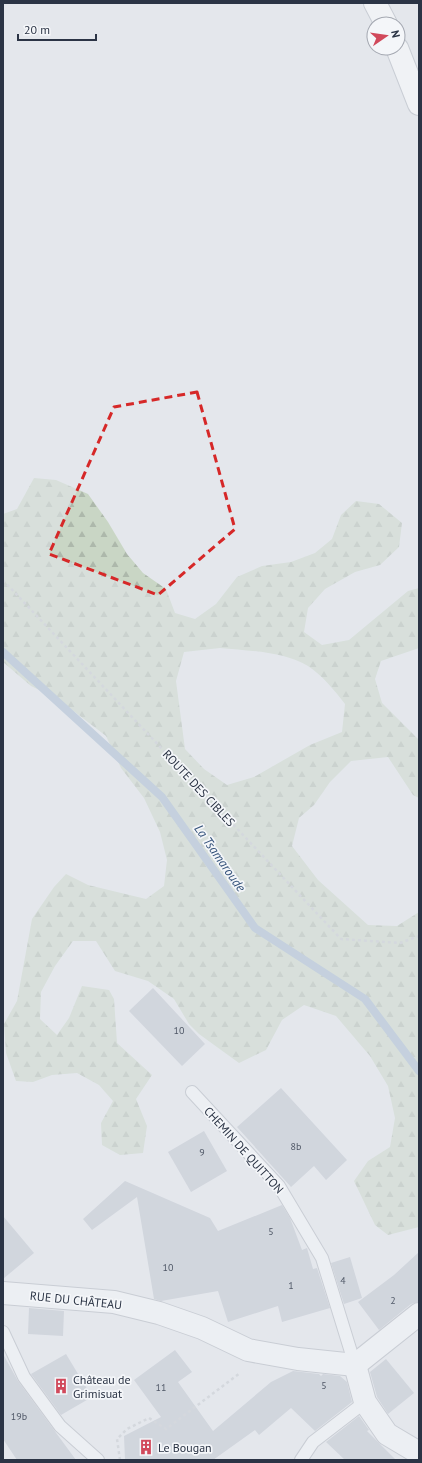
<svg xmlns="http://www.w3.org/2000/svg" width="422" height="1463" viewBox="0 0 422 1463" font-family="'PT Sans',sans-serif">
  <style>
    .forest { fill: url(#forest-firs); fill-rule: evenodd }
    .lines { fill: none; stroke-linecap: round; stroke-linejoin: round }
    .stream { stroke: #9fb4cc; stroke-width: 8 }
    .building { fill: #bbc0ca }
    .lane-casing { stroke: #a9aeb7; stroke-width: 14 }
    .street-casing { stroke: #a9aeb7; stroke-width: 24 }
    .secondary-casing { stroke: #a9aeb7; stroke-width: 24 }
    .path { stroke: #c2c5cb; stroke-width: 2.5; stroke-dasharray: 3 3; stroke-linecap: butt }
    .lane { stroke: #f7f8fa; stroke-width: 12 }
    .street { stroke: #f7f8fa; stroke-width: 22 }
    .secondary { stroke: #fff; stroke-width: 22 }
    .marked { fill: none; stroke: #d62828; stroke-width: 3; stroke-dasharray: 8 5; stroke-linejoin: round }
    .labels { text-anchor: middle; dominant-baseline: central; stroke-width: 3.5; stroke-linejoin: round; paint-order: stroke }
    .number-label { font-size: 10px; fill: #4f5766 }
    .street-label { font-size: 12px; fill: #2b3445; stroke: #f4f6f9 }
    .poi-label { font-size: 12px; fill: #2b3445; stroke: #f4f6f9; text-anchor: start }
    .water-label { font-size: 13px; font-style: italic; fill: #34527a; stroke: #f4f6f9 }
  </style>
  <defs>
    <pattern id="forest-firs" width="22" height="20" patternUnits="userSpaceOnUse"><rect width="22" height="20" fill="#c9d6c5"/><path d="M5 1l3.5 6h-7zM16 11l3.5 6h-7z" fill="#adb8ab"/></pattern>
  </defs>
  <rect width="100%" height="100%" fill="#e4e7ec"/>
  <path class="forest" d="M 34,478 L 56,480 L 88,494 L 108,522 L 127,554 L 143,573 L 166,589 L 175,613 L 195,619 L 216,604 L 237,577 L 262,566 L 291,562 L 315,553 L 332,539 L 341,515 L 356,501 L 379,504 L 402,523 L 399,547 L 380,565 L 355,572 L 325,589 L 308,608 L 304,632 L 322,645 L 349,640 L 408,591 L 419,588 L 419,648 L 381,661 L 375,679 L 382,703 L 419,740 L 419,798 L 413,795 L 388,757 L 351,761 L 330,782 L 314,805 L 299,818 L 292,846 L 318,880 L 368,925 L 397,926 L 419,912 L 419,1227 L 388,1235 L 375,1225 L 354,1181 L 368,1161 L 390,1147 L 395,1118 L 388,1086 L 370,1056 L 336,1016 L 304,1005 L 282,1020 L 266,1050 L 239,1063 L 199,1034 L 189,1024 L 174,999 L 148,981 L 115,971 L 96,941 L 73,941 L 55,966 L 41,992 L 40,1019 L 57,1035 L 69,1018 L 82,986 L 109,990 L 114,999 L 117,1043 L 152,1075 L 136,1099 L 147,1126 L 143,1153 L 120,1155 L 102,1145 L 101,1123 L 113,1101 L 99,1085 L 77,1073 L 52,1075 L 33,1082 L 16,1081 L 6,1053 L 4,1024 L 17,1001 L 32,919 L 54,887 L 66,874 L 88,885 L 146,899 L 164,886 L 167,860 L 160,832 L 144,798 L 121,768 L 106,736 L 58,699 L 31,686 L 3,662 L 3,514 L 17,509 ZM 220,648 C 248,651 283,651 308,666 C 322,675 335,691 345,704 L 342,732 L 310,745 L 254,777 L 227,785 L 204,769 L 185,749 L 176,681 L 184,652 Z"/>
  <g class="lines">
    <path class="stream" d="M 3,652 L 162,797 L 255,928 L 365,999 L 419,1071"/>
  </g>
  <g class="building">
    <path d="M 153,988 L 205,1044 L 182,1066 L 129,1011 Z"/>
    <path d="M 281,1088 L 347,1160 L 326,1180 L 314,1166 L 291,1187 L 237,1127 Z"/>
    <path d="M 204,1131 L 227,1171 L 191,1192 L 168,1152 Z"/>
    <path d="M 125,1181 L 210,1218 L 218,1231 L 282,1205 L 290,1218 L 302,1250 L 307,1248 L 313,1269 L 317,1268 L 330,1308 L 282,1322 L 278,1306 L 228,1322 L 218,1291 L 161,1301 L 154,1299 L 137,1197 L 92,1230 L 83,1219 Z"/>
    <path d="M 3,1216 L 34,1253 L 3,1279 Z"/>
    <path d="M 419,1252 L 419,1302 L 411,1304 L 379,1330 L 358,1302 L 394,1275 Z"/>
    <path d="M 350,1257 L 362,1298 L 344,1304 L 331,1263 Z"/>
    <path d="M 29,1308 L 64,1311 L 63,1336 L 28,1334 Z"/>
    <path d="M 175,1350 L 192,1372 L 178,1382 L 213,1431 L 271,1382 L 293,1371 L 319,1374 L 321,1376 L 323,1374 L 340,1376 L 347,1382 L 352,1402 L 315,1431 L 291,1408 L 259,1435 L 255,1430 L 213,1460 L 125,1460 L 124,1436 L 161,1417 L 134,1380 Z"/>
    <path d="M 3,1354 L 18,1381 L 76,1460 L 17,1460 L 3,1439 Z"/>
    <path d="M 66,1354 L 92,1397 L 61,1415 L 31,1374 Z"/>
    <path d="M 386,1359 L 414,1393 L 388,1414 L 377,1397 L 370,1372 Z"/>
    <path d="M 359,1416 L 369,1430 L 367,1431 L 396,1460 L 345,1460 L 326,1442 Z"/>
  </g>
  <g class="lines">
    <defs>
      <g id="lane">
        <path d="M 192,1092 L 279,1186 L 322,1258 L 355,1365"/>
        <path d="M 3,1332 L 24,1377 L 60,1426 L 98,1460"/>
        <path d="M 301,1460 L 313,1442 L 365,1402"/>
      </g>
      <g id="street">
        <path d="M 3,1293 L 114,1302 L 159,1313 L 202,1328 L 248,1350 L 298,1359 L 355,1365"/>
        <path d="M 355,1365 L 365,1402 L 387,1434 L 419,1453"/>
        <path d="M 355,1365 L 419,1314"/>
      </g>
      <g id="secondary">
        <path d="M 375,3 L 386,24"/>
        <path d="M 397,48 L 419,104"/>
      </g>
    </defs>
    <use href="#lane" class="lane-casing"/>
    <use href="#street" class="street-casing"/>
    <use href="#secondary" class="secondary-casing"/>
    <g class="path">
      <path d="M 3,580 L 341,939 L 400,943 L 419,936"/>
      <path d="M 120,1460 L 117,1439 L 127,1429 L 149,1418 L 166,1429 L 240,1373"/>
    </g>
    <use href="#lane" class="lane"/>
    <use href="#street" class="street"/>
    <use href="#secondary" class="secondary"/>
  </g>
  <path d="M0 0H422V1463H0ZM 197,392 L 235,529 L 158,595 L 49,554 L 114,407 Z" fill="#e4e7ec" fill-opacity=".55" fill-rule="evenodd"/>
  <path class="marked" d="M 197,392 L 235,529 L 158,595 L 49,554 L 114,407 Z"/>
  <defs>
    <symbol id="building-bare" viewBox="-9 -9 18 18"><path d="M-4-6H4V6H1V3H-1V6H-4ZM-2.5-4.3h1.7v1.8h-1.7ZM.8-4.3h1.7v1.8H.8ZM-2.5-1h1.7V.8h-1.7ZM.8-1h1.7V.8H.8Z" fill="#d1495b" stroke="#f4f6f9" stroke-width="2.5" paint-order="stroke"/></symbol>
  </defs>
  <g fill-rule="evenodd">
    <use href="#building-bare" x="50" y="1375" width="22" height="22"/>
    <use href="#building-bare" x="135" y="1436" width="22" height="22"/>
  </g>
  <g class="labels">
    <g class="number-label">
      <text x="179" y="1030">10</text>
      <text x="296" y="1146">8b</text>
      <text x="202" y="1152">9</text>
      <text x="271" y="1231">5</text>
      <text x="168" y="1267">10</text>
      <text x="343" y="1280">4</text>
      <text x="291" y="1285">1</text>
      <text x="393" y="1300">2</text>
      <text x="324" y="1385">5</text>
      <text x="161" y="1387">11</text>
      <text x="19" y="1416">19b</text>
    </g>
    <g class="street-label">
      <text transform="translate(199 788) rotate(47)">ROUTE DES CIBLES</text>
      <text transform="translate(244 1150) rotate(48)">CHEMIN DE QUITTON</text>
      <text transform="translate(76 1300) rotate(6)">RUE DU CHÂTEAU</text>
    </g>
    <g class="poi-label">
      <text x="73" y="1379">Château de<tspan x="73" dy="14">Grimisuat</tspan></text>
      <text x="158" y="1447">Le Bougan</text>
    </g>
    <g class="water-label">
      <text transform="translate(220 858) rotate(55)">La Tsamaroude</text>
    </g>
  </g>
  <rect width="422" height="1463" fill="none" stroke="#2b3445" stroke-width="8"/>
  <g transform="translate(386 36) rotate(77)"><circle r="19" fill="#f4f6f9" stroke="#a4a8b1"/>
  <path d="M0-3L7 15L0 10L-7 15Z" fill="#d1495b"/>
  <text y="-6" font-size="11" font-weight="bold" text-anchor="middle" fill="#2b3445">N</text>
  </g>
  <path d="M18 34v6h78v-6" fill="none" stroke="#2b3445" stroke-width="2"/>
  <text x="24" y="34" font-size="12" fill="#2b3445" stroke="#f4f6f9" stroke-width="3" paint-order="stroke">20 m</text>
</svg>
